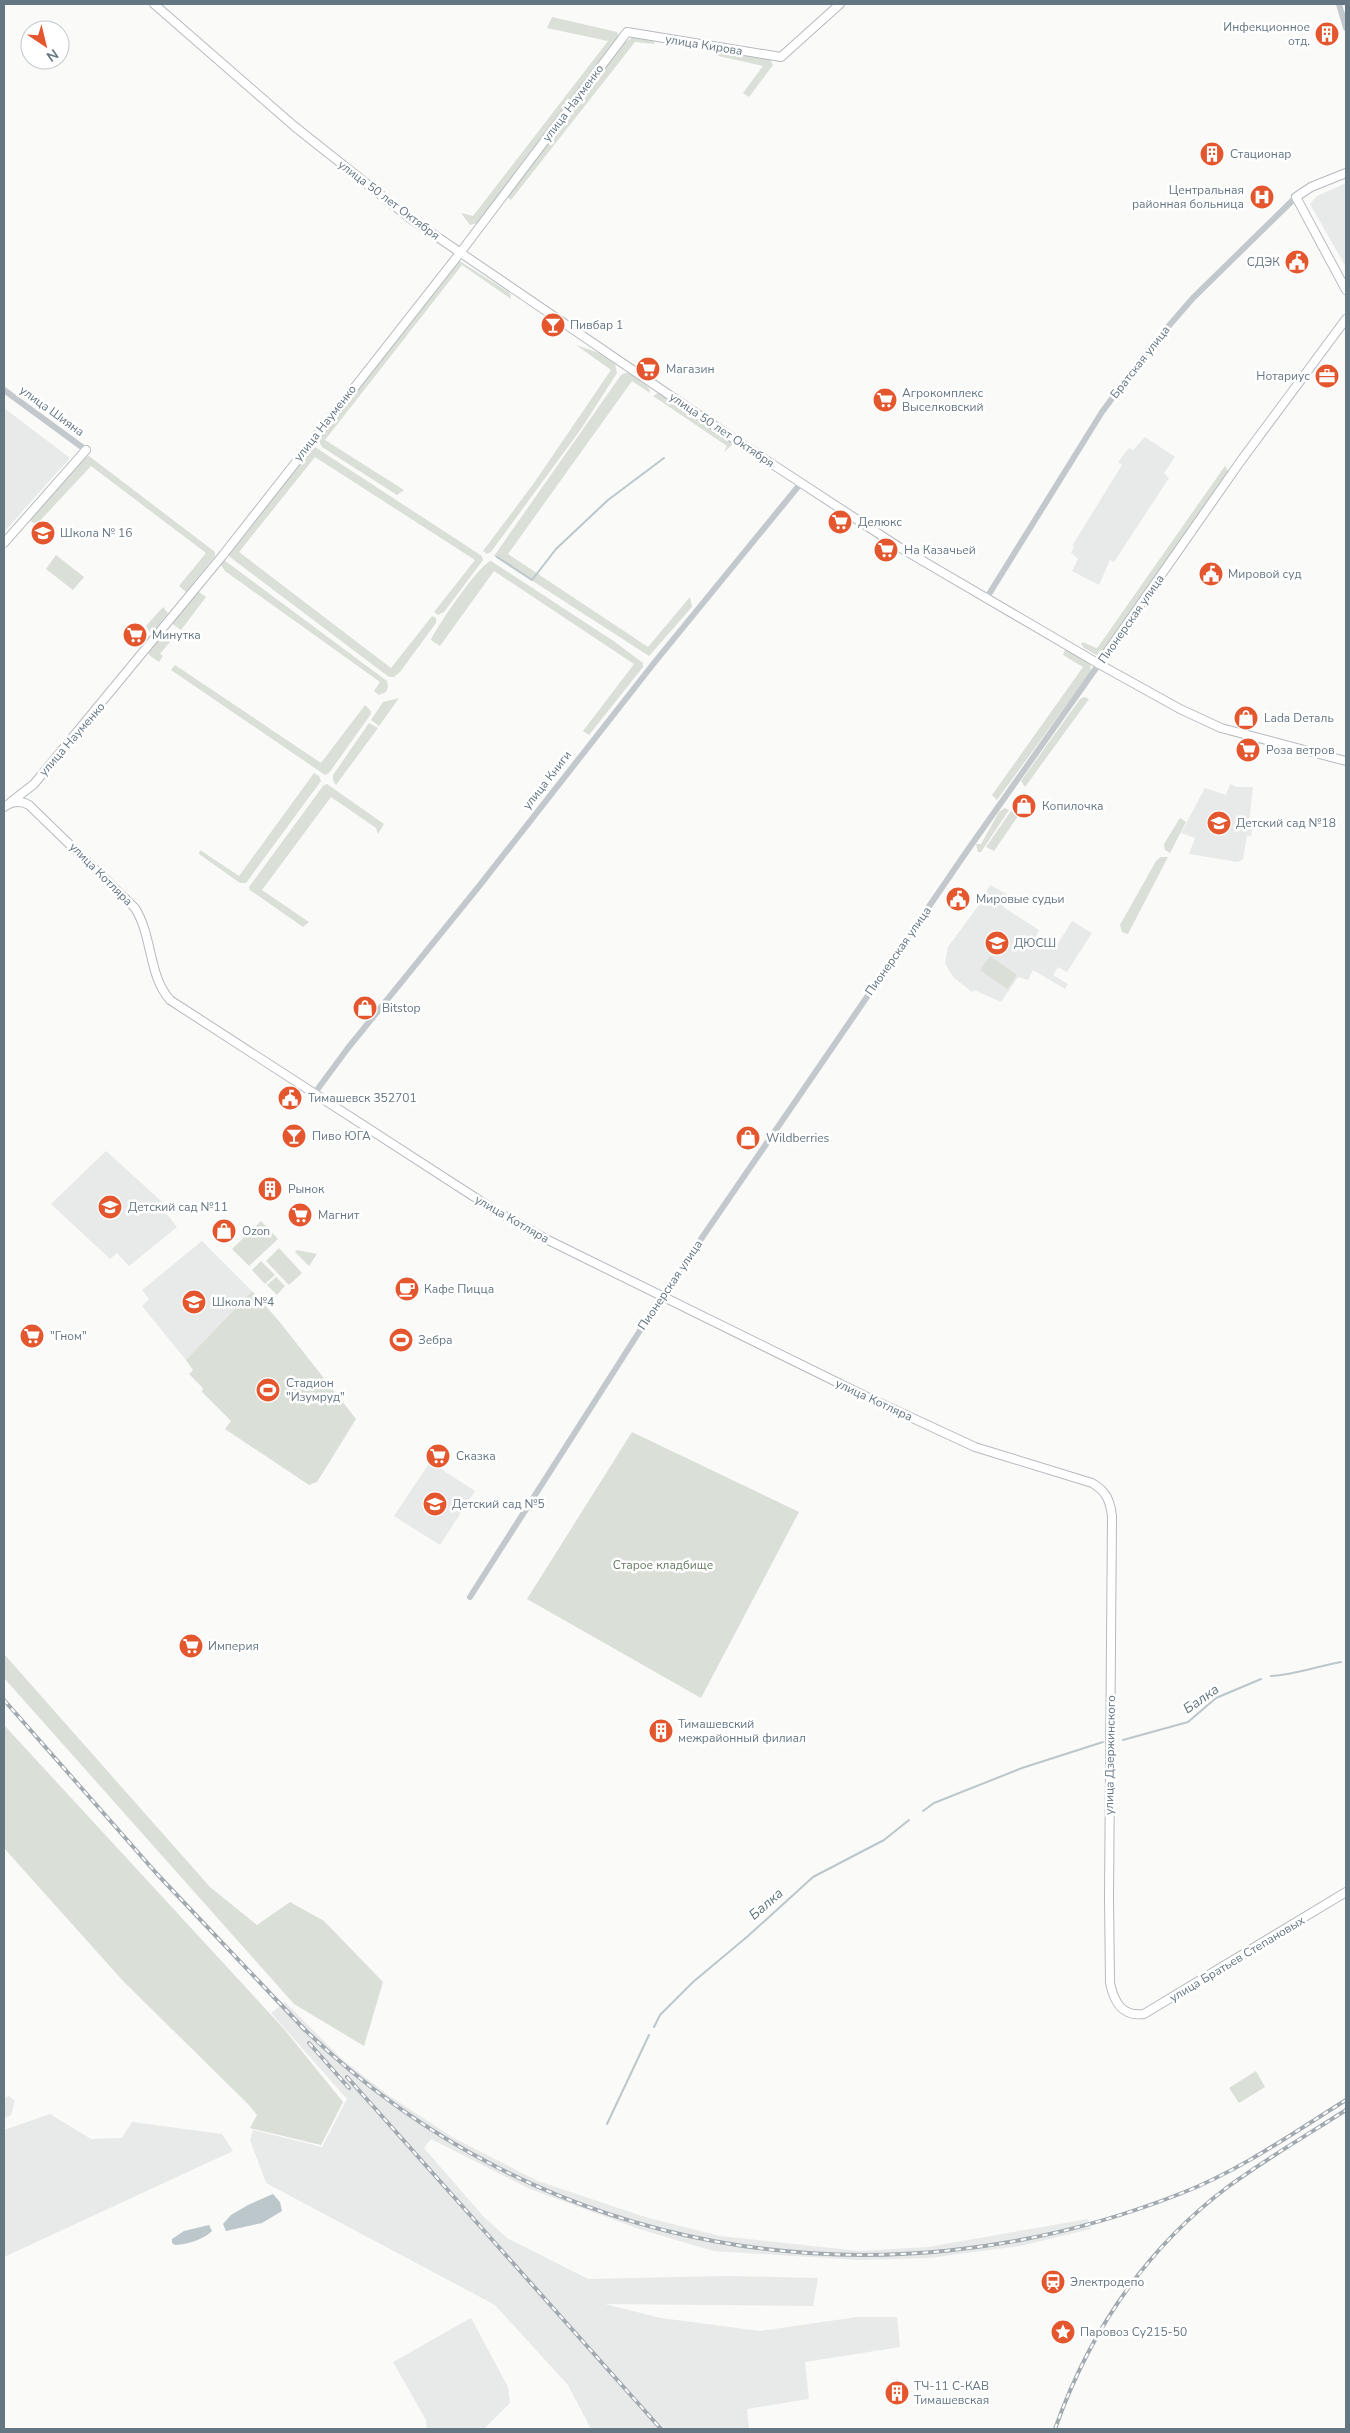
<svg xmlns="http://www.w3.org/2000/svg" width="1350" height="2433" viewBox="0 0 1350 2433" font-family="'Nunito Sans',sans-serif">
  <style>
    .built { fill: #e8e9e9 }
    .green { fill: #dadfd7 }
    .water { fill: #bbc7cb }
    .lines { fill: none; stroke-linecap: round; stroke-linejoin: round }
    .stream { stroke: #bbc7cb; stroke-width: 2 }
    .major-casing { stroke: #b5babe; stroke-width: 10 }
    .minor { stroke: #c3c8cc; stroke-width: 6 }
    .major { stroke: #fff; stroke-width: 8 }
    .rail-casing { stroke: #a2aab0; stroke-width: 4 }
    .rail { stroke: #fff; stroke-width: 2; stroke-dasharray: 5.5; stroke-linecap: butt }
    .labels { text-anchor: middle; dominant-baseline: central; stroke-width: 5; stroke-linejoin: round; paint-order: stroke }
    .poi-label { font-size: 12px; fill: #657683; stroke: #fff; text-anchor: start }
    .street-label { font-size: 12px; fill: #657683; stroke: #fff }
    .park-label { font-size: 12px; fill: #687a64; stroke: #fff }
    .water-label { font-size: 14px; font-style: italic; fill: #60757c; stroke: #fff }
  </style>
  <rect width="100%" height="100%" fill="#fafaf8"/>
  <g class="built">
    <path d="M 1346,183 L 1346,267 L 1310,204 L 1317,196 Z"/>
    <path d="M 4,408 L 70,458 L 4,532 Z"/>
    <path d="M 1145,437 L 1175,457 L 1164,473 L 1169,478 L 1114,562 L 1110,560 L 1099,585 L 1072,571 L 1078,559 L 1071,553 L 1074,547 L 1072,546 L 1122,465 L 1118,462 L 1129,448 L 1133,450 Z"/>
    <path d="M 1230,784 L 1237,787 L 1253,787 L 1249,822 L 1253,824 L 1251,836 L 1247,836 L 1243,859 L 1238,862 L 1189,854 L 1195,838 L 1181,833 L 1205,788 L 1226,795 Z"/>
    <path d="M 990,885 L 1007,894 L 1005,897 L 1008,901 L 1003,907 L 1039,930 L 1035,939 L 1054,950 L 1072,921 L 1092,933 L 1067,972 L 1058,967 L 1053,975 L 1068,984 L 1065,989 L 1033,970 L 1028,980 L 1018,977 L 1001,1002 L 974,990 L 972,992 L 953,977 L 945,963 L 948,947 L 978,906 Z"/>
    <path d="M 106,1151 L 170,1209 L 166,1213 L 177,1227 L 129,1266 L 117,1253 L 110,1259 L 51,1204 Z"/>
    <path d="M 202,1241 L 252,1291 L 186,1360 L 142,1306 L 149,1299 L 142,1290 Z"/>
    <path d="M 430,1462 L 475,1491 L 440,1545 L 394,1516 Z"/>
    <path d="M 285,2002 L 343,2060 L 388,2095 L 452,2137 L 538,2181 L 645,2217 L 720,2236 L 859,2251 L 928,2247 L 1088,2219 L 1091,2229 L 1020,2246 L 929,2258 L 859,2260 L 713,2251 L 639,2229 L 530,2189 L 431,2139 L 424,2148 L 483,2216 L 507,2238 L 588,2279 L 725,2276 L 818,2278 L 813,2306 L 605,2304 L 661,2318 L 760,2331 L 857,2317 L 897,2317 L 900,2347 L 805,2362 L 809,2399 L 747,2409 L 749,2429 L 591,2429 L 568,2385 L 495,2305 L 266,2183 L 250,2140 L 253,2130 L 322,2147 L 347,2099 L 271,2013 Z"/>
    <path d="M 9,2096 L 15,2101 L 11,2115 L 4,2118 L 4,2098 Z"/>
    <path d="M 50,2114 L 91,2139 L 122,2138 L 132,2122 L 222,2134 L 233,2151 L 4,2257 L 4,2130 Z"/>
    <path d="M 471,2318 L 508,2387 L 510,2403 L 484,2429 L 427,2429 L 426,2420 L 393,2362 Z"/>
  </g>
  <g class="green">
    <path d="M 552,17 L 617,32 L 619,37 L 618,41 L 478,223 L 470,225 L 461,213 L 473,216 L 608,41 L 547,28 Z"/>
    <path d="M 633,37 L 654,40 L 654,44 L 635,42 L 511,200 L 507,197 L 624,43 Z"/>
    <path d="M 716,50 L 770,60 L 773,65 L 749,97 L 743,93 L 763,66 L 714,55 Z"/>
    <path d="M 458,260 L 510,293 L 511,299 L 462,265 L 325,440 L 404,490 L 397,495 L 322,447 L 318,440 Z"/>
    <path d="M 576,345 L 599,353 L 615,364 L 617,373 L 581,429 L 491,552 L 487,554 L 483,551 L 534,483 L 611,370 Z"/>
    <path d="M 625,373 L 630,373 L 649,388 L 650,393 L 632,381 L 508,554 L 648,647 L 690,597 L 692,607 L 649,656 L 494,556 L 621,375 Z"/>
    <path d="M 658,393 L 731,442 L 732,445 L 724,452 L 727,446 L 653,396 Z"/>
    <path d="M 315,447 L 482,556 L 483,560 L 444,612 L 438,615 L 434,612 L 475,560 L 315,457 L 239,552 L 391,668 L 432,616 L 436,618 L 436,623 L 400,672 L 394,677 L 389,677 L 226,554 Z"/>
    <path d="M 89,456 L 215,552 L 215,556 L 186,592 L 179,586 L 206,553 L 91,466 L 36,525 L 30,520 L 84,458 Z"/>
    <path d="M 1225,466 L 1229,472 L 1100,657 L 1084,648 L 1081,644 L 1083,642 L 1096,648 L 1098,647 Z"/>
    <path d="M 56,555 L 84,577 L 73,590 L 46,569 Z"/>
    <path d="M 224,560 L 387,681 L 388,687 L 386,692 L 379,695 L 374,691 L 380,682 L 225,571 L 220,563 Z"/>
    <path d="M 491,561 L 615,642 L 643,663 L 643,667 L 589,735 L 583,731 L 634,664 L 494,571 L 440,646 L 431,640 C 436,628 480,563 491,561 Z"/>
    <path d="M 196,590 L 206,597 L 181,630 L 171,623 Z"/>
    <path d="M 163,607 L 168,613 L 156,629 L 150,632 L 146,626 Z"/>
    <path d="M 165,630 L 174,637 L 160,654 L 163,656 L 159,662 L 149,655 L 148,650 Z"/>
    <path d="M 1065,650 L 1090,662 L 1091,671 L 997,800 L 992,795 L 1083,667 L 1063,655 Z"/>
    <path d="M 175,665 L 321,763 L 365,705 L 371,711 L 371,714 L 329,773 L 325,775 L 171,670 Z"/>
    <path d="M 1084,697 L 1089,699 L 1025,787 L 1021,781 L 1080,699 Z"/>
    <path d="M 399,698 L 379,726 L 371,720 L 383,702 Z"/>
    <path d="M 369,723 L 378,728 L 336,785 L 333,780 L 333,775 Z"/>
    <path d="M 314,773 L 319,776 L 321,781 L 246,883 L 240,883 L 199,854 L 200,850 L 239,876 Z"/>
    <path d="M 327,784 L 384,824 L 378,834 L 376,828 L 331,797 L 262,890 L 309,922 L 303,927 L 250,890 L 249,887 L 323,786 Z"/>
    <path d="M 1005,808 L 1009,810 L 981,852 L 978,852 L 976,844 L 981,844 L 999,812 Z"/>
    <path d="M 1011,811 L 1018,816 L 994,851 L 986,847 Z"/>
    <path d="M 1180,818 L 1186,822 L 1170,853 L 1165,850 L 1164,844 Z"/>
    <path d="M 1161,857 L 1168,857 L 1128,934 L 1122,932 L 1120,925 L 1156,861 Z"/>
    <path d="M 990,956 L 1017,975 L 1007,989 L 980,970 Z"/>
    <path d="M 261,1221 L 278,1239 L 249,1266 L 232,1249 Z"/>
    <path d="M 279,1248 L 302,1273 L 289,1285 L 266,1261 Z"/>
    <path d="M 297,1250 L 317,1254 L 309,1266 L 295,1252 Z"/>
    <path d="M 261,1261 L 275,1275 L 265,1284 L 252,1270 Z"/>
    <path d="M 276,1277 L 285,1286 L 277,1295 L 267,1285 Z"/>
    <path d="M 252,1291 L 279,1321 L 356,1419 L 317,1482 L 309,1485 L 225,1429 L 231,1421 L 202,1392 L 203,1388 L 189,1374 L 193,1370 L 186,1360 Z"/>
    <path d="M 632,1432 L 799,1512 L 701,1698 L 527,1599 Z"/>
    <path d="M 4,1654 L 210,1887 L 257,1925 L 290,1902 L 324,1921 L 383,1982 L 364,2046 L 294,2004 L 4,1678 Z"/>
    <path d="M 4,1725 L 284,2029 L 343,2102 L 321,2145 L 250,2128 L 257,2115 L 248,2104 L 123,1981 L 4,1848 Z"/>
    <path d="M 1256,2071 L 1265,2087 L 1239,2103 L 1229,2088 Z"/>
  </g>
  <g class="water">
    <path d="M 273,2194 L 280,2202 L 282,2211 L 262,2223 L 226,2231 L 223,2224 L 231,2215 L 248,2205 Z"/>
    <path d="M 209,2225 L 212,2231 C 203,2240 188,2244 175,2245 L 172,2243 L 172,2239 L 184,2231 Z"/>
  </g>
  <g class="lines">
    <g class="stream">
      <path d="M 497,557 L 532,580 L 556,549 L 608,500 L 664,458"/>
      <path d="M 1271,1676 C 1294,1675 1318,1666 1341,1662"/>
      <path d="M 1123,1740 L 1188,1722 L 1216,1698 L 1261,1679"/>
      <path d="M 923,1811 L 934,1803 L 1022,1768 L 1103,1742"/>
      <path d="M 654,2027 L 660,2015 L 693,1982 L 748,1936 L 813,1877 L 884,1840 L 909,1820"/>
      <path d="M 607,2124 L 649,2035"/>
    </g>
    <defs>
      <g id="major">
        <path d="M 154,4 L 294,126 L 411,219 L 737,441 L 899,547 L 1099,664 L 1180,709 L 1221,728 L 1346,761"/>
        <path d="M 1346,173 L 1311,187 L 1296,197 L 1346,290"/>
        <path d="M 4,543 L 86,450"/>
        <path d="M 1099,664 L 1240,462 L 1346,319"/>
        <path d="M 11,802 L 34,784 L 223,555 L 460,253 L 627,32 L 781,57 L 840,4"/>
        <path d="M 4,807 C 12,801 20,800 29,805 L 135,908 C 153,937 148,975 170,1000 L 496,1211 L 548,1240 L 867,1397 L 975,1447 L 1092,1483 C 1106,1491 1110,1500 1112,1516 L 1109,1898 L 1110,1983 C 1114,2002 1122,2017 1144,2014 L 1346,1892"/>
      </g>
    </defs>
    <use href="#major" class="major-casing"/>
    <g class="minor">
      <path d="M 1339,4 L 1346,28"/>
      <path d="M 4,390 L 86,450"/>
      <path d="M 986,599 L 1102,412 L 1147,351 L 1193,298 L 1296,197"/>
      <path d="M 314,1094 L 348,1048 L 480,885 L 654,663 L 801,483"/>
      <path d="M 470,1597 L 662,1296 L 967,851 L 1099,664"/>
    </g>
    <use href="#major" class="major"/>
    <defs>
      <g id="rail">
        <path d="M 4,1700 L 157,1874 L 305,2030"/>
        <path d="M 301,2026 C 538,2257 877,2314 1182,2193 C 1241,2170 1293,2133 1346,2100"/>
        <path d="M 309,2043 L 349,2088"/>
        <path d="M 347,2077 L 661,2429"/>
        <path d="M 1055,2429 C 1089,2333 1146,2248 1229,2186 C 1266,2159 1307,2135 1346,2110"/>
      </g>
    </defs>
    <use href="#rail" class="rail-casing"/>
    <use href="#rail" class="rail"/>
  </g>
  <defs>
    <symbol id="building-disc" viewBox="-11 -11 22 22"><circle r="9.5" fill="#e4572e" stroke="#fff"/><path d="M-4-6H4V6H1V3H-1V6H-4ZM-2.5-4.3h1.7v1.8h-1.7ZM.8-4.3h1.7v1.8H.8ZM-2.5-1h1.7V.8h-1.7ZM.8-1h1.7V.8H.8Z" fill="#fff"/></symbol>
    <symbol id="hospital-disc" viewBox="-11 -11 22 22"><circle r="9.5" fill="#e4572e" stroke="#fff"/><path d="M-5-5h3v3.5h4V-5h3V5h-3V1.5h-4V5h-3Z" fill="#fff"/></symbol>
    <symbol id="civic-disc" viewBox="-11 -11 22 22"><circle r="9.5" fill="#e4572e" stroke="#fff"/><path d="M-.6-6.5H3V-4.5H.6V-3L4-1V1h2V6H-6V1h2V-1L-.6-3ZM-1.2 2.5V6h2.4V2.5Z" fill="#fff"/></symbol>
    <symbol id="bar-disc" viewBox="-11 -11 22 22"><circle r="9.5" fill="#e4572e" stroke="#fff"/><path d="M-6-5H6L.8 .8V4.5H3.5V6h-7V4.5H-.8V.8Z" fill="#fff"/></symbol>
    <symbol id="supermarket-disc" viewBox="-11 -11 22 22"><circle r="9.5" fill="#e4572e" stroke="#fff"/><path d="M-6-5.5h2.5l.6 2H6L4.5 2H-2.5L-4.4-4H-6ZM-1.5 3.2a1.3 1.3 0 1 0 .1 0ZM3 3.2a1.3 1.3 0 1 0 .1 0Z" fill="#fff"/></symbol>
    <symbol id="office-disc" viewBox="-11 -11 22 22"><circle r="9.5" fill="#e4572e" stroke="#fff"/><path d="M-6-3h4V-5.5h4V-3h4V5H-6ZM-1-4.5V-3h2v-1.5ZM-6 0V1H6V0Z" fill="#fff"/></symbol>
    <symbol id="school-disc" viewBox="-11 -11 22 22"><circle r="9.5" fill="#e4572e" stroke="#fff"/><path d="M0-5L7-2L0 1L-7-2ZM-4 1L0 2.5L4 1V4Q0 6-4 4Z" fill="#fff"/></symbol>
    <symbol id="shop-disc" viewBox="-11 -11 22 22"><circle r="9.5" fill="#e4572e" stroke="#fff"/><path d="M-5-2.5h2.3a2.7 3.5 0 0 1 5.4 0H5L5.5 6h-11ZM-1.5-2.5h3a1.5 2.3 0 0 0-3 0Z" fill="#fff"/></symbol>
    <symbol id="cafe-disc" viewBox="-11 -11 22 22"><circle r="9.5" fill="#e4572e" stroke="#fff"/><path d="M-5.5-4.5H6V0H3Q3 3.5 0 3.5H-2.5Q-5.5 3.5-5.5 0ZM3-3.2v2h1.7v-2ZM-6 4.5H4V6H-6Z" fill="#fff"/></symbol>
    <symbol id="stadium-disc" viewBox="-11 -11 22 22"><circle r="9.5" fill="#e4572e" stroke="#fff"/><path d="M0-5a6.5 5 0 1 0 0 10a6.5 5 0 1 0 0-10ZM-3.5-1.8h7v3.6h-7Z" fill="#fff"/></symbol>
    <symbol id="station-disc" viewBox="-11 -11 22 22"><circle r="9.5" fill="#e4572e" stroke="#fff"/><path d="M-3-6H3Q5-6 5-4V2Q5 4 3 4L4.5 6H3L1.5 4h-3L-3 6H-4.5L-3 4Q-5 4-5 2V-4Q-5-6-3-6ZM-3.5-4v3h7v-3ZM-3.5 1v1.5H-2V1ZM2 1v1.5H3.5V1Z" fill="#fff"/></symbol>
    <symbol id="sight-disc" viewBox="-11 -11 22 22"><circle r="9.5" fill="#e4572e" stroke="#fff"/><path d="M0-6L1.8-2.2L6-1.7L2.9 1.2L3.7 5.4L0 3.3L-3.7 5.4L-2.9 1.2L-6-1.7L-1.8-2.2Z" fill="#fff"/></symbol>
  </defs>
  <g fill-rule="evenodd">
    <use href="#building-disc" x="1313" y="20" width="28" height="28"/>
    <use href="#building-disc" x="1198" y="140" width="28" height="28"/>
    <use href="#hospital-disc" x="1248" y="183" width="28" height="28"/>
    <use href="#civic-disc" x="1283" y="248" width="28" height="28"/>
    <use href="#bar-disc" x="539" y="311" width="28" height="28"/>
    <use href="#supermarket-disc" x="634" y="355" width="28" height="28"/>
    <use href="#office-disc" x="1313" y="362" width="28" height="28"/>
    <use href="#supermarket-disc" x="871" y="386" width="28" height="28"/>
    <use href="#supermarket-disc" x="826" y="508" width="28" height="28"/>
    <use href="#school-disc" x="29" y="519" width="28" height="28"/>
    <use href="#supermarket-disc" x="872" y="536" width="28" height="28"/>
    <use href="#civic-disc" x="1197" y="560" width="28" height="28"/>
    <use href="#supermarket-disc" x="121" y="621" width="28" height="28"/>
    <use href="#shop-disc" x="1232" y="704" width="28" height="28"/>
    <use href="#supermarket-disc" x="1234" y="736" width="28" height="28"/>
    <use href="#shop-disc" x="1010" y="792" width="28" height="28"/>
    <use href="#school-disc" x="1205" y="809" width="28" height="28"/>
    <use href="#civic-disc" x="944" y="885" width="28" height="28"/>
    <use href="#school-disc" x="983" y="929" width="28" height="28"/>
    <use href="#shop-disc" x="351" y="994" width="28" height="28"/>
    <use href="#civic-disc" x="276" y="1084" width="28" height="28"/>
    <use href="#bar-disc" x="280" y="1122" width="28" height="28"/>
    <use href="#shop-disc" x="734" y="1124" width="28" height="28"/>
    <use href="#building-disc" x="256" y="1175" width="28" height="28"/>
    <use href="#school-disc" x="96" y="1193" width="28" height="28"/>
    <use href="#supermarket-disc" x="286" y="1201" width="28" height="28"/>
    <use href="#shop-disc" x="210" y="1217" width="28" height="28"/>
    <use href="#cafe-disc" x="393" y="1275" width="28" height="28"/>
    <use href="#school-disc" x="180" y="1288" width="28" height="28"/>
    <use href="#supermarket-disc" x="18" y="1322" width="28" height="28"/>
    <use href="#stadium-disc" x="387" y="1326" width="28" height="28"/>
    <use href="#stadium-disc" x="254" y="1376" width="28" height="28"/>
    <use href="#supermarket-disc" x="424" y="1442" width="28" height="28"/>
    <use href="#school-disc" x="421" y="1490" width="28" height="28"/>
    <use href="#supermarket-disc" x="177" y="1632" width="28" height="28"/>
    <use href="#building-disc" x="647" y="1717" width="28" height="28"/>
    <use href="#station-disc" x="1039" y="2268" width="28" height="28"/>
    <use href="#sight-disc" x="1049" y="2318" width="28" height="28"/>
    <use href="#building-disc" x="883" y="2379" width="28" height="28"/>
  </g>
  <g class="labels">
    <g class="poi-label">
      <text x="1310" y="27" text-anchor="end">Инфекционное<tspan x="1310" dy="14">отд.</tspan></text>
      <text x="1230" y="154">Стационар</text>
      <text x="1244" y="190" text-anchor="end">Центральная<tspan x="1244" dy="14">районная больница</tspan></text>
      <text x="1280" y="262" text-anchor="end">СДЭК</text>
      <text x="570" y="325">Пивбар 1</text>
      <text x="666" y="369">Магазин</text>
      <text x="1310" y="376" text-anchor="end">Нотариус</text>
      <text x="902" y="393">Агрокомплекс<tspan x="902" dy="14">Выселковский</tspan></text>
      <text x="858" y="522">Делюкс</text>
      <text x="60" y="533">Школа № 16</text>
      <text x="904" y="550">На Казачьей</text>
      <text x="1228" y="574">Мировой суд</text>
      <text x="152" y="635">Минутка</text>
      <text x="1264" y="718">Lada Dеталь</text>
      <text x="1266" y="750">Роза ветров</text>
      <text x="1042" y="806">Копилочка</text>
      <text x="1236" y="823">Детский сад №18</text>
      <text x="976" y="899">Мировые судьи</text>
      <text x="1014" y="943">ДЮСШ</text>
      <text x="382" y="1008">Bitstop</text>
      <text x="308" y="1098">Тимашевск 352701</text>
      <text x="312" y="1136">Пиво ЮГА</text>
      <text x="766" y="1138">Wildberries</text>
      <text x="288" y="1189">Рынок</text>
      <text x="128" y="1207">Детский сад №11</text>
      <text x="318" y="1215">Магнит</text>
      <text x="242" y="1231">Ozon</text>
      <text x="424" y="1289">Кафе Пицца</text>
      <text x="212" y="1302">Школа №4</text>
      <text x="50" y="1336">"Гном"</text>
      <text x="418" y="1340">Зебра</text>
      <text x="286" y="1383">Стадион<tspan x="286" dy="14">"Изумруд"</tspan></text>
      <text x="456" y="1456">Сказка</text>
      <text x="452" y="1504">Детский сад №5</text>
      <text x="208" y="1646">Империя</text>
      <text x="678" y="1724">Тимашевский<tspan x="678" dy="14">межрайонный филиал</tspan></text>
      <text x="1070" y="2282">Электродепо</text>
      <text x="1080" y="2332">Паровоз Су215-50</text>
      <text x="914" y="2386">ТЧ-11 С-КАВ<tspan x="914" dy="14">Тимашевская</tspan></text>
    </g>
    <g class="street-label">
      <text transform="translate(704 45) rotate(9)">улица Кирова</text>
      <text transform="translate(573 103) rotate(-53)">улица Науменко</text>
      <text transform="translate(389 200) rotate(37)">улица 50 лет Октября</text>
      <text transform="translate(1140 362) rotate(-52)">Братская улица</text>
      <text transform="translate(52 411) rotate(36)">улица Шияна</text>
      <text transform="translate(325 423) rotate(-52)">улица Науменко</text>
      <text transform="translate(722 430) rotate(34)">улица 50 лет Октября</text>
      <text transform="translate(1131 619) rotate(-55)">Пионерская улица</text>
      <text transform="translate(72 739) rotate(-49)">улица Науменко</text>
      <text transform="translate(547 780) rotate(-52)">улица Книги</text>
      <text transform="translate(101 874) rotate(45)">улица Котляра</text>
      <text transform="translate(898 951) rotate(-55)">Пионерская улица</text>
      <text transform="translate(512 1219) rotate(30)">улица Котляра</text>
      <text transform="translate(670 1285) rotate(-56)">Пионерская улица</text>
      <text transform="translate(874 1400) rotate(25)">улица Котляра</text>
      <text transform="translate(1110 1755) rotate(-89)">улица Дзержинского</text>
      <text transform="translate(1237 1959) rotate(-31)">улица Братьев Степановых</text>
    </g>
    <g class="park-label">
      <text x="663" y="1565">Старое кладбище</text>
    </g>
    <g class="water-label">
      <text transform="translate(1201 1699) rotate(-35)">Балка</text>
      <text transform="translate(766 1904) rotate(-41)">Балка</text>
    </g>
  </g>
  <rect width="1350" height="2433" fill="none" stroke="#657683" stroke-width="10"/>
  <g transform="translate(45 45) rotate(145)"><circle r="24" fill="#ffffff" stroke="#c1c8cd"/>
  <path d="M0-4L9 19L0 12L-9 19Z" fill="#e4572e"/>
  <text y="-8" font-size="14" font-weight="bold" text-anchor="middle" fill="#657683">N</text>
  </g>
</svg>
